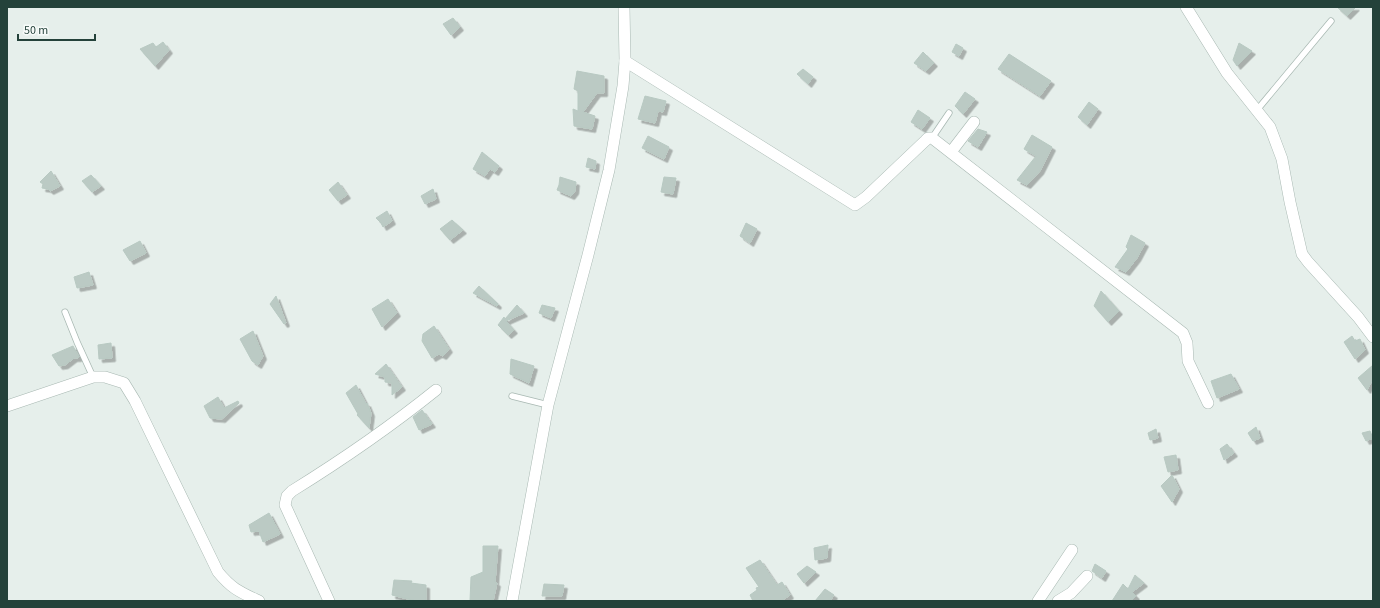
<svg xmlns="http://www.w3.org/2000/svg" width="1380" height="608" viewBox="0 0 1380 608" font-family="'Source Sans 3',sans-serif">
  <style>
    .building { fill: #bbcac4; stroke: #b8c9c2; filter: url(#shadow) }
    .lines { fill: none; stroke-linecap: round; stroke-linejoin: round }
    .service-casing { stroke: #a8b8b2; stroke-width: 7 }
    .minor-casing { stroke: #a8b8b2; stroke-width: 12 }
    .service { stroke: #fff; stroke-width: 5.5 }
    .minor { stroke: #fff; stroke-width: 11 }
  </style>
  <defs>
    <filter id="shadow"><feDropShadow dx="3.5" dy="3.5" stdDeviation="0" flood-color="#0004"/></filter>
  </defs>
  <rect width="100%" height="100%" fill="#e6efeb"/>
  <g class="building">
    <path d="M 1337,7 L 1356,7 L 1347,16 Z"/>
    <path d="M 453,18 L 460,27 L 451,35 L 443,24 Z"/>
    <path d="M 163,42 L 169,50 L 155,66 L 140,49 L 153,43 L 156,47 Z"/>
    <path d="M 1239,43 L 1252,51 L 1237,66 L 1233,60 Z"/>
    <path d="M 956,44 L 963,48 L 959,56 L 952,52 Z"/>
    <path d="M 923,52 L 934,63 L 926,71 L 914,63 Z"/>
    <path d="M 1009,54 L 1051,81 L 1040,96 L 998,69 Z"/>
    <path d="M 803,69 L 813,77 L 808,84 L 797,74 Z"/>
    <path d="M 577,71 L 604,76 L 604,93 L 597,93 L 583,112 L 595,116 L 592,129 L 574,126 L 573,109 L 578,111 L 578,91 L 574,89 Z"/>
    <path d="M 965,92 L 975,99 L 963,114 L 955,106 Z"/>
    <path d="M 645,96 L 666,101 L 663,112 L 658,111 L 655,123 L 638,119 Z"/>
    <path d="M 1089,102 L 1098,109 L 1087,125 L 1078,117 Z"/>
    <path d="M 918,110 L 930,118 L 922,129 L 911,122 Z"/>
    <path d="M 978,129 L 987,132 L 978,147 L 968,141 Z"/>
    <path d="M 1032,135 L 1052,147 L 1040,171 L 1027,185 L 1017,180 L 1036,156 L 1024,149 Z"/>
    <path d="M 648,136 L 669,147 L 664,159 L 642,148 Z"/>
    <path d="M 482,152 L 499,166 L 495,172 L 490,169 L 485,176 L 473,169 Z"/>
    <path d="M 588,158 L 596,161 L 595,169 L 586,167 Z"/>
    <path d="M 51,171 L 60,186 L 50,191 L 48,189 L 42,188 L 43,184 L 40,182 Z"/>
    <path d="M 91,175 L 101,186 L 92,192 L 82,181 Z"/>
    <path d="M 560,177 L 576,182 L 575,191 L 571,196 L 557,190 L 559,185 Z"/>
    <path d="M 664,177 L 676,178 L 673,194 L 661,192 Z"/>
    <path d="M 338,182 L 347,195 L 338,201 L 329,190 Z"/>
    <path d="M 433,189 L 436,199 L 425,204 L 421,196 Z"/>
    <path d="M 387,211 L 392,221 L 383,227 L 381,223 L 376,218 Z"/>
    <path d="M 452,220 L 463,230 L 450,240 L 440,229 Z"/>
    <path d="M 746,223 L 757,229 L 750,243 L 740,236 Z"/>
    <path d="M 1131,235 L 1145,243 L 1137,258 L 1126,272 L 1115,267 L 1128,249 L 1126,247 Z"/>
    <path d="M 140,241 L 146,253 L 130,261 L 123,250 Z"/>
    <path d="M 89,272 L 93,285 L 77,288 L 74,277 Z"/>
    <path d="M 479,286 L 498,304 L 497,306 L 473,293 Z"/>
    <path d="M 1101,291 L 1119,311 L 1108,322 L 1094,306 Z"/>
    <path d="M 276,296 L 286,323 L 284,324 L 270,304 Z"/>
    <path d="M 388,299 L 397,313 L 382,327 L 372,309 Z"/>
    <path d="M 517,305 L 524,313 L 506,321 L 514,330 L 508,335 L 498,325 L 504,317 L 505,319 Z"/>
    <path d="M 542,305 L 555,308 L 551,318 L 539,313 Z"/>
    <path d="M 434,326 L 449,349 L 443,356 L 439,354 L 432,358 L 422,341 L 423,334 Z"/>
    <path d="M 253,331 L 263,356 L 258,365 L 252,361 L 240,339 Z"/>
    <path d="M 1352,336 L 1355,341 L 1360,339 L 1365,350 L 1355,359 L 1344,342 Z"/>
    <path d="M 111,343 L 112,358 L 99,359 L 98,345 Z"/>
    <path d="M 73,346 L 79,357 L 78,358 L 74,358 L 65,365 L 59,366 L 52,355 Z"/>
    <path d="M 511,359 L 534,366 L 529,383 L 510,374 Z"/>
    <path d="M 386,364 L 402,387 L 392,395 L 392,383 L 385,382 L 385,377 L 375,374 Z"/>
    <path d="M 1373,365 L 1373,379 L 1367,390 L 1358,378 Z"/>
    <path d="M 1231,374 L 1239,389 L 1217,398 L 1211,381 Z"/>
    <path d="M 356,385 L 366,404 L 367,403 L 371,413 L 369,428 L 357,415 L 358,414 L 346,393 Z"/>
    <path d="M 218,397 L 224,408 L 238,401 L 239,403 L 222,419 L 210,418 L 204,406 Z"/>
    <path d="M 422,410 L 432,424 L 419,430 L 413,417 Z"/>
    <path d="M 1256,427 L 1260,438 L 1253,441 L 1248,433 Z"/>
    <path d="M 1156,429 L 1158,438 L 1150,440 L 1148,433 Z"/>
    <path d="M 1370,431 L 1373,438 L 1366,441 L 1362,433 Z"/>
    <path d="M 1227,444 L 1234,453 L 1224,460 L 1220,449 Z"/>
    <path d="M 1176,455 L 1178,470 L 1168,472 L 1164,457 Z"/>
    <path d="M 1172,475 L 1179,489 L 1172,502 L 1161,486 Z"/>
    <path d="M 269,513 L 280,534 L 263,542 L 259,531 L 251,532 L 249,525 Z"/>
    <path d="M 828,545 L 827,558 L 815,560 L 814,548 Z"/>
    <path d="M 483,546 L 498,546 L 495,582 L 497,583 L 493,601 L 470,601 L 471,577 L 483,572 Z"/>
    <path d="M 760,560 L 777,585 L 782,582 L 790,595 L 781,601 L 753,601 L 750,595 L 757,590 L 756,588 L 759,587 L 746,568 Z"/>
    <path d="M 1095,564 L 1106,571 L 1102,578 L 1092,571 Z"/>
    <path d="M 807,566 L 816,572 L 804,583 L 797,574 Z"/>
    <path d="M 1135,575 L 1144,583 L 1132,592 L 1136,596 L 1131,601 L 1112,601 L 1123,584 L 1128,589 Z"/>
    <path d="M 394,580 L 412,581 L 411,583 L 426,585 L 426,601 L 416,601 L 392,595 Z"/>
    <path d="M 544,584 L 564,585 L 562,596 L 542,596 Z"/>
    <path d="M 825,589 L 834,595 L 830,601 L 815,601 Z"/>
  </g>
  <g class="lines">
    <defs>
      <g id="service">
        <path d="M 1257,110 L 1331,21"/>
        <path d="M 932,138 L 949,113"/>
        <path d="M 65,312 L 77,342 L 93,377"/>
        <path d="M 512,396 L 548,405"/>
      </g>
      <g id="minor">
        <path d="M 1186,7 L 1227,73 L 1270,127 L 1282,159 L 1290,202 L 1302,254 L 1308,262 L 1358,317 L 1373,337"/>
        <path d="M 625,61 L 855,205 L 866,197 L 925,141 L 928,138 L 932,138 L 1183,333 L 1187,343 L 1188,361 L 1208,403"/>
        <path d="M 951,152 L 974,122"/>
        <path d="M 7,406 L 93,377 L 105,377 L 124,383 L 135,401 L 218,572 C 232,589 240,592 259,601"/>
        <path d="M 329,601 L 285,505 L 287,496 L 292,491 C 342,460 390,427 436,390"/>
        <path d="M 512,601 L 548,405 L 588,255 L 609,170 L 623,86 L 625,61 L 624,7"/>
        <path d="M 1038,601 L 1072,550"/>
        <path d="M 1058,601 L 1071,593 L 1087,576"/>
      </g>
    </defs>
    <use href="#service" class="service-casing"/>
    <use href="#minor" class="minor-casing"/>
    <use href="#service" class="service"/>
    <use href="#minor" class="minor"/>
  </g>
  <rect width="1380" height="608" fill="none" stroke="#24423a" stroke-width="16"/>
  <path d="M18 34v6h77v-6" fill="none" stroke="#24423a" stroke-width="2"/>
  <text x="24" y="34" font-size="12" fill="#24423a" stroke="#f7fbf9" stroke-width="3" paint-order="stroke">50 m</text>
</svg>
